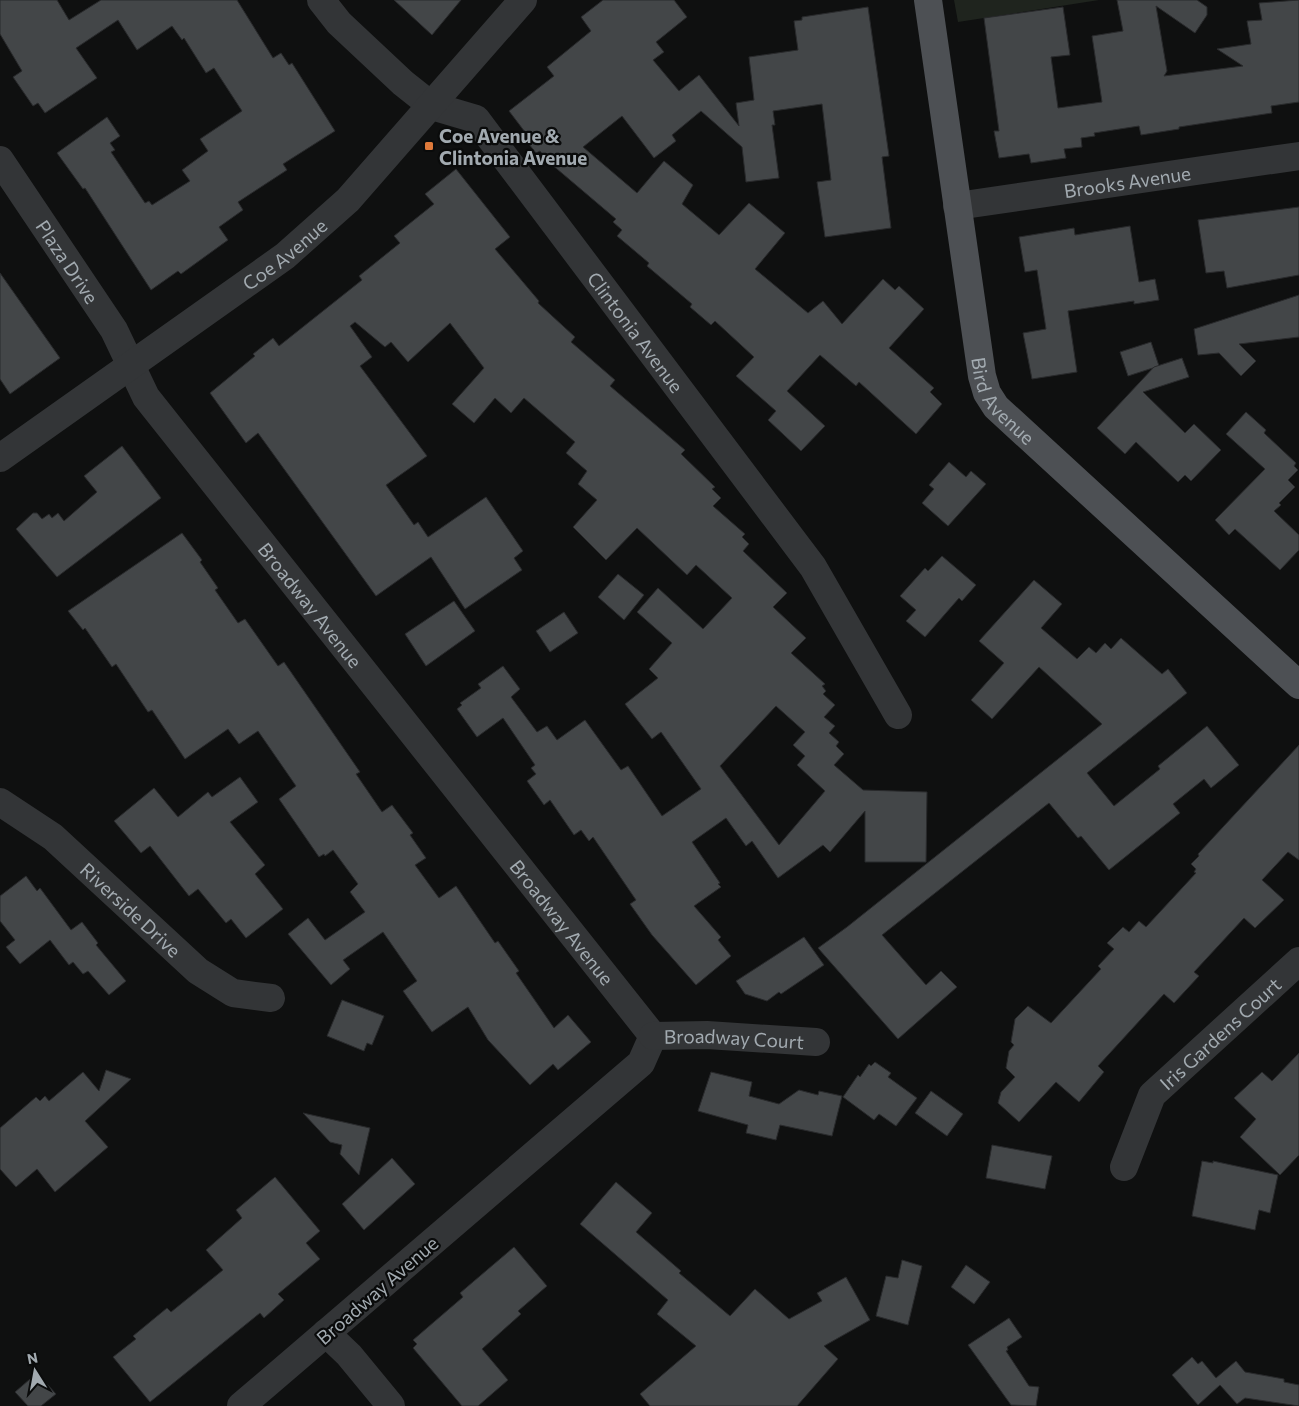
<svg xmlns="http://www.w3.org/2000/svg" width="1299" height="1406" viewBox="0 0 1299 1406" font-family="Commissioner,sans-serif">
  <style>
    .park { fill: #1f241e }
    .building { fill: #434648; stroke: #292a2c; fill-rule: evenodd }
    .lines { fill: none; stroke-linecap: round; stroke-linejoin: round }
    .minor { stroke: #333537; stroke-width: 28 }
    .major { stroke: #4d5054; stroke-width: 28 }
    .poi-dot { fill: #de793a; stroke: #0a0b0b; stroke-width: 2 }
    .labels { text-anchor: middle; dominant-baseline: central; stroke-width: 4.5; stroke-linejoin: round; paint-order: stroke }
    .poi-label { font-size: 19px; font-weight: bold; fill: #a2aab0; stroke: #0a0b0b; text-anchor: start }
    .street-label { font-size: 19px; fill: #a2aab0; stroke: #0a0b0b }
  </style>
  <rect width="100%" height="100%" fill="#0f1010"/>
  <path class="park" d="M 954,0 L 1099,0 L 958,22 Z"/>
  <g class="building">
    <path d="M 0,0 L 57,0 L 69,20 L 101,0 L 237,0 L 273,58 L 281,53 L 289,65 L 292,63 L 335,131 L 283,164 L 287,170 L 238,202 L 243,210 L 219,227 L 228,240 L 181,274 L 178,271 L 151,290 L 85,188 L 83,189 L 57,153 L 107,117 L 120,136 L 110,143 L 115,150 L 111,152 L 145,203 L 149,201 L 152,205 L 190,181 L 182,170 L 208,151 L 200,139 L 242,111 L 214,68 L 206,73 L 184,38 L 182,40 L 172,26 L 137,50 L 118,20 L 76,48 L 97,78 L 45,113 L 38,103 L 33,106 L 13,77 L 22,71 L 0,34 Z"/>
    <path d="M 394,0 L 461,0 L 432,35 Z"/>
    <path d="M 603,0 L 674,0 L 687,17 L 656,42 L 664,52 L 653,60 L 679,91 L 699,75 L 739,126 L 736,103 L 754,100 L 749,57 L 798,50 L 794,21 L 802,20 L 802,17 L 868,7 L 889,156 L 882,157 L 891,228 L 825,237 L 817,182 L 831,180 L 822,104 L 773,111 L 775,125 L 772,125 L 779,178 L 746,182 L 742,147 L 701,111 L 672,135 L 676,141 L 654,158 L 622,116 L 583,147 L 637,193 L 664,161 L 693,185 L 682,204 L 719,235 L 749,203 L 785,233 L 755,269 L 808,313 L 823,301 L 842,324 L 883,279 L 895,290 L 899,286 L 924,309 L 889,348 L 934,388 L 930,392 L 942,404 L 916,434 L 859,382 L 856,386 L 820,355 L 787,391 L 825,426 L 801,451 L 768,420 L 776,411 L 736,376 L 754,357 L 715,321 L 711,325 L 690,307 L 692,304 L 647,266 L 649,263 L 617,236 L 622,230 L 613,222 L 616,219 L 550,163 L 540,151 L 536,153 L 521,134 L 525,132 L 509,111 L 554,76 L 547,67 L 591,31 L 581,17 Z"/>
    <path d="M 1117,0 L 1197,0 L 1207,7 L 1207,15 L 1195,33 L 1156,6 L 1167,71 L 1164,76 L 1243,66 L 1217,49 L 1251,44 L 1247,21 L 1262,20 L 1259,3 L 1299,0 L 1299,102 L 1271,106 L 1272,113 L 1179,127 L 1179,129 L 1141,135 L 1139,126 L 1094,133 L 1095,136 L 1081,138 L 1082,147 L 1064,149 L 1066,158 L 1031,163 L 1029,154 L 999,158 L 994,131 L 999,131 L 984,18 L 1063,7 L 1070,55 L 1051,57 L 1058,108 L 1102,102 L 1092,36 L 1123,31 Z"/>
    <path d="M 456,169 L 510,237 L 495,249 L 539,301 L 538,303 L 575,337 L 571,342 L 615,380 L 610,386 L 685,450 L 681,454 L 715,487 L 712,489 L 721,498 L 713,506 L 745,534 L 742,537 L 749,544 L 743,551 L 787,593 L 773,607 L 806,638 L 791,653 L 825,684 L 822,686 L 826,691 L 823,694 L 835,705 L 824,717 L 835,726 L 829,733 L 839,742 L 836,746 L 844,754 L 834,765 L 863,790 L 927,792 L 926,862 L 865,862 L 865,811 L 830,852 L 823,845 L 778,878 L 752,841 L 746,846 L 726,818 L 692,842 L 720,883 L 718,884 L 721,887 L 694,906 L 721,937 L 718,940 L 731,956 L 696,985 L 652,935 L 630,904 L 636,900 L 593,837 L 589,841 L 581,830 L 574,835 L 550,800 L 544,805 L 527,781 L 536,774 L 531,768 L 535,765 L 503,718 L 477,737 L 457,709 L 462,705 L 460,703 L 481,688 L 478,684 L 503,666 L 520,689 L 511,697 L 537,732 L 547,726 L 557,740 L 585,720 L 621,770 L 628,766 L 662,816 L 701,789 L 661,732 L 652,739 L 625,704 L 658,678 L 649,669 L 672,643 L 637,612 L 658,588 L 703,629 L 732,598 L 696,565 L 687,575 L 637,528 L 606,560 L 573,527 L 597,500 L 578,484 L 587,471 L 566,453 L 575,442 L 524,398 L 511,413 L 495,398 L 474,423 L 452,404 L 484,368 L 450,323 L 408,362 L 391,342 L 385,347 L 355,322 L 350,326 L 372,357 L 360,366 L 427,456 L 386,485 L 414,525 L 418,522 L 428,537 L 486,497 L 523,551 L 514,558 L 522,570 L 465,609 L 431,557 L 376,596 L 258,433 L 246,443 L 210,393 L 255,356 L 253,354 L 273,338 L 279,346 L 362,280 L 359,276 L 400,243 L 394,236 L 434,204 L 425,194 ZM 776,706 L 805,732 L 793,745 L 805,756 L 797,765 L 825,791 L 779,845 L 720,766 Z"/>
    <path d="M 1299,207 L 1299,275 L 1227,288 L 1224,271 L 1206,273 L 1198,220 Z"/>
    <path d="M 1130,226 L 1139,282 L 1155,279 L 1159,300 L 1134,304 L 1134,301 L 1068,311 L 1077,372 L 1032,379 L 1023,333 L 1046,329 L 1037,270 L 1025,272 L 1019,237 L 1074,228 L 1075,235 Z"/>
    <path d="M 0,273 L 60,358 L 10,394 L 0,379 Z"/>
    <path d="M 1299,295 L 1299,337 L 1239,344 L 1256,361 L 1241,376 L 1219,353 L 1198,355 L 1194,329 Z"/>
    <path d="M 1151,342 L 1159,366 L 1128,376 L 1120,352 Z"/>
    <path d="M 1182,358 L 1189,377 L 1143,392 L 1185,433 L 1194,424 L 1221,450 L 1191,481 L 1185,475 L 1178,482 L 1136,442 L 1125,454 L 1097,428 L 1154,367 Z"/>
    <path d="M 1246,412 L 1266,430 L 1264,433 L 1296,463 L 1294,466 L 1298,470 L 1288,480 L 1295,487 L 1279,503 L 1281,505 L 1274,511 L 1299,535 L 1299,550 L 1280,570 L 1235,529 L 1229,535 L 1215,520 L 1265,469 L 1226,434 Z"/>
    <path d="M 122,446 L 161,498 L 57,577 L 16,529 L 33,513 L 37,513 L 42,519 L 49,514 L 52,518 L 58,513 L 64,521 L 97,492 L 84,476 Z"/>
    <path d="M 949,462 L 966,477 L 971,471 L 986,484 L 948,526 L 922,503 L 934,489 L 929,485 Z"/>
    <path d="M 182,533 L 202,560 L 200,562 L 218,588 L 215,590 L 238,623 L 245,619 L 278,666 L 284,662 L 360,772 L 356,774 L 382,812 L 392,805 L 413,833 L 410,835 L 426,858 L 415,865 L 439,898 L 456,886 L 495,943 L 498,941 L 519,971 L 516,973 L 554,1028 L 568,1015 L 591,1042 L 558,1070 L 553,1064 L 530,1085 L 488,1040 L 468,1007 L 432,1032 L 403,991 L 417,981 L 383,932 L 343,960 L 350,969 L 331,985 L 288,934 L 308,918 L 325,940 L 365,912 L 350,892 L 358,884 L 333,850 L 325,856 L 324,854 L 319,857 L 279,799 L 296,786 L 258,731 L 239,744 L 228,729 L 185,759 L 152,710 L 148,712 L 116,664 L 112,667 L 85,628 L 83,630 L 68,611 Z"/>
    <path d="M 942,556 L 976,585 L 962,601 L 959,598 L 925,637 L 906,621 L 916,610 L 900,596 L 925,568 L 928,571 Z"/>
    <path d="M 618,574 L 644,595 L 624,620 L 598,597 Z"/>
    <path d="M 1034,580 L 1062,604 L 1041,628 L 1077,659 L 1089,647 L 1096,653 L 1105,643 L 1111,649 L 1121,638 L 1162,674 L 1168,669 L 1187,693 L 1087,773 L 1114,806 L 1160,769 L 1158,766 L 1207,726 L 1239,765 L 1211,788 L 1204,779 L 1173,804 L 1180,813 L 1109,870 L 1081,836 L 1078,838 L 1049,803 L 882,935 L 926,985 L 941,971 L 957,987 L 898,1039 L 818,948 L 847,927 L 1102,724 L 1039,667 L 992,719 L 971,700 L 1004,663 L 979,641 Z"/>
    <path d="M 454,601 L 475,631 L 426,666 L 405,634 Z"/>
    <path d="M 564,612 L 578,633 L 550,652 L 536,631 Z"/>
    <path d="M 1299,745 L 1299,860 L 1288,852 L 1262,880 L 1284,900 L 1255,928 L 1244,918 L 1194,972 L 1199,976 L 1174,1003 L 1164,994 L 1098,1066 L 1104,1072 L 1079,1102 L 1056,1082 L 1019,1122 L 998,1103 L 1001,1092 L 1015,1077 L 1006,1068 L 1009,1051 L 1014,1045 L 1011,1042 L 1015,1019 L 1028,1006 L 1051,1023 L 1101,969 L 1098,966 L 1114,949 L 1107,943 L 1123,927 L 1129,932 L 1139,921 L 1146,927 L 1196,873 L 1194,872 L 1196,869 L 1191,864 L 1199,856 L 1198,854 Z"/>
    <path d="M 240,777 L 258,802 L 230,822 L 265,865 L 255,874 L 283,909 L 246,938 L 231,919 L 226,923 L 198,889 L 189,896 L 150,846 L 141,853 L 114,821 L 154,788 L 178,817 L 208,792 L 212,797 Z"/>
    <path d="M 26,876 L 37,891 L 40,888 L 71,930 L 82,922 L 98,943 L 96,945 L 126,981 L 109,995 L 88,971 L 83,974 L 73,962 L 69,965 L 50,940 L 20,964 L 6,947 L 15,940 L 0,921 L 0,896 Z"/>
    <path d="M 804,937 L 824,965 L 781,994 L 779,992 L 767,1001 L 745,994 L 736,981 Z"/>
    <path d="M 342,1000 L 384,1016 L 372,1045 L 367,1043 L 364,1051 L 327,1036 Z"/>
    <path d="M 1299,1053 L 1299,1155 L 1280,1175 L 1240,1137 L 1256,1119 L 1234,1098 L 1262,1072 L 1272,1081 Z"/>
    <path d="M 875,1062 L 891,1073 L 888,1077 L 917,1098 L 896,1126 L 879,1114 L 874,1120 L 843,1097 L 858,1075 L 860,1077 L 869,1064 L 871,1066 Z"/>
    <path d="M 106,1070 L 131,1079 L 85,1121 L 108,1147 L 55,1192 L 37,1169 L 16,1187 L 0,1169 L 0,1128 L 36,1097 L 40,1101 L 45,1096 L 49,1101 L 83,1072 L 99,1091 Z"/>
    <path d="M 711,1072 L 752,1082 L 749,1096 L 779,1104 L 799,1090 L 818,1095 L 819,1091 L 842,1096 L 832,1136 L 780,1125 L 776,1140 L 746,1133 L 748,1125 L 698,1111 Z"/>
    <path d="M 931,1091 L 963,1114 L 947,1136 L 915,1113 Z"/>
    <path d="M 303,1113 L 370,1128 L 359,1175 L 340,1154 L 342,1145 L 330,1142 Z"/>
    <path d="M 992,1145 L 1052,1156 L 1045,1189 L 986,1178 Z"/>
    <path d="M 392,1158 L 415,1184 L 364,1230 L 342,1204 Z"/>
    <path d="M 1202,1161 L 1213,1163 L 1213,1161 L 1278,1175 L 1270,1213 L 1259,1210 L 1255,1230 L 1192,1216 Z"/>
    <path d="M 275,1177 L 320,1231 L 306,1243 L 320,1259 L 278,1294 L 284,1300 L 264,1318 L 260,1313 L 150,1402 L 113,1357 L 136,1339 L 133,1336 L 167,1308 L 171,1312 L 223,1270 L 206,1250 L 242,1218 L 236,1210 Z"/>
    <path d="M 616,1182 L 652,1213 L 636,1232 L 681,1271 L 679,1273 L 730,1316 L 755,1289 L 789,1319 L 822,1301 L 817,1293 L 846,1277 L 870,1320 L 824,1346 L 838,1359 L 797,1406 L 650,1406 L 640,1394 L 696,1346 L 657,1314 L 668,1300 L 580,1224 Z"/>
    <path d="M 514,1247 L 547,1286 L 518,1311 L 521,1314 L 482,1349 L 508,1380 L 478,1406 L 462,1406 L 413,1348 L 417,1344 L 413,1340 L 463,1297 L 460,1293 Z"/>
    <path d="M 902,1260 L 922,1266 L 908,1325 L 876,1316 L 886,1276 L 898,1278 Z"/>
    <path d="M 966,1265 L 990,1282 L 974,1304 L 951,1287 Z"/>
    <path d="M 1009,1318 L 1022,1337 L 1007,1347 L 1008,1350 L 1006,1351 L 1029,1386 L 1039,1387 L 1036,1406 L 1011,1405 L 968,1345 Z"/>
    <path d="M 1192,1357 L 1198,1364 L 1202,1361 L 1216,1378 L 1236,1361 L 1245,1372 L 1284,1379 L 1284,1382 L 1299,1385 L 1299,1406 L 1245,1398 L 1237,1404 L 1220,1385 L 1198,1405 L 1172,1375 Z"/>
    <path d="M 37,1373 L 56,1394 L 41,1406 L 28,1406 L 15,1392 Z"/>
  </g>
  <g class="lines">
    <g class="minor">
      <path id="s1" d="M 321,0 L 339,23 L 403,83 L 432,106 L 476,119 L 813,567 L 898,715"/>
      <path id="s2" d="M 0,160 L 114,330 L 146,397 L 653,1036 L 641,1063 L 241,1406"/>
      <path id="s3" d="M 957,206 L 1299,156"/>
      <path id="s4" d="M 0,458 L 285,256 L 348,200 L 523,0"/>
      <path id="s5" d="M 0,802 L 53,837 L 198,971 L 233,993 L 271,998"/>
      <path id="s6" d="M 653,1036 L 707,1035 L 816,1042"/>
      <path id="s7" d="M 1124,1167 L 1152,1095 L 1299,961"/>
      <path d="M 326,1333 L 349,1355 L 391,1406"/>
    </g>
    <path class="major" id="s8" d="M 928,0 L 982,376 L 987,393 L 996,407 L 1299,685"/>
  </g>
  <rect class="poi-dot" x="424" y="141" width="10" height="10" rx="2.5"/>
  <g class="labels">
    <g class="poi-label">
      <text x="439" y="135">Coe Avenue &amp;<tspan x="439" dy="22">Clintonia Avenue</tspan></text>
    </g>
    <g class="street-label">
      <text stroke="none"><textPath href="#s3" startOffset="172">Brooks Avenue</textPath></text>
      <text stroke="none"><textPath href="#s4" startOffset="350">Coe Avenue</textPath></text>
      <text stroke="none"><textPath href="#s2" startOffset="122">Plaza Drive</textPath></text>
      <text stroke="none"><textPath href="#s1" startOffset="466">Clintonia Avenue</textPath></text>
      <text stroke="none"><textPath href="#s8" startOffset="412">Bird Avenue</textPath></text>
      <text stroke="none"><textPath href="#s2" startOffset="544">Broadway Avenue</textPath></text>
      <text stroke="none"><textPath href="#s5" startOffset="170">Riverside Drive</textPath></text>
      <text stroke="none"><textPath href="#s2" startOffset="949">Broadway Avenue</textPath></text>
      <text stroke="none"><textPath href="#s7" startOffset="169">Iris Gardens Court</textPath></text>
      <text stroke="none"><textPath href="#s6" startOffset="81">Broadway Court</textPath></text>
      <text transform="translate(377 1290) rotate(-41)">Broadway Avenue</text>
    </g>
  </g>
  <g transform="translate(35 1371) rotate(349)" stroke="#0a0b0b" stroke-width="4" paint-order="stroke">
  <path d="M0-4L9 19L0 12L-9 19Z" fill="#a2aab0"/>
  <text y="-8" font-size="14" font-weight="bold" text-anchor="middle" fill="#a2aab0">N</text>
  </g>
</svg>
